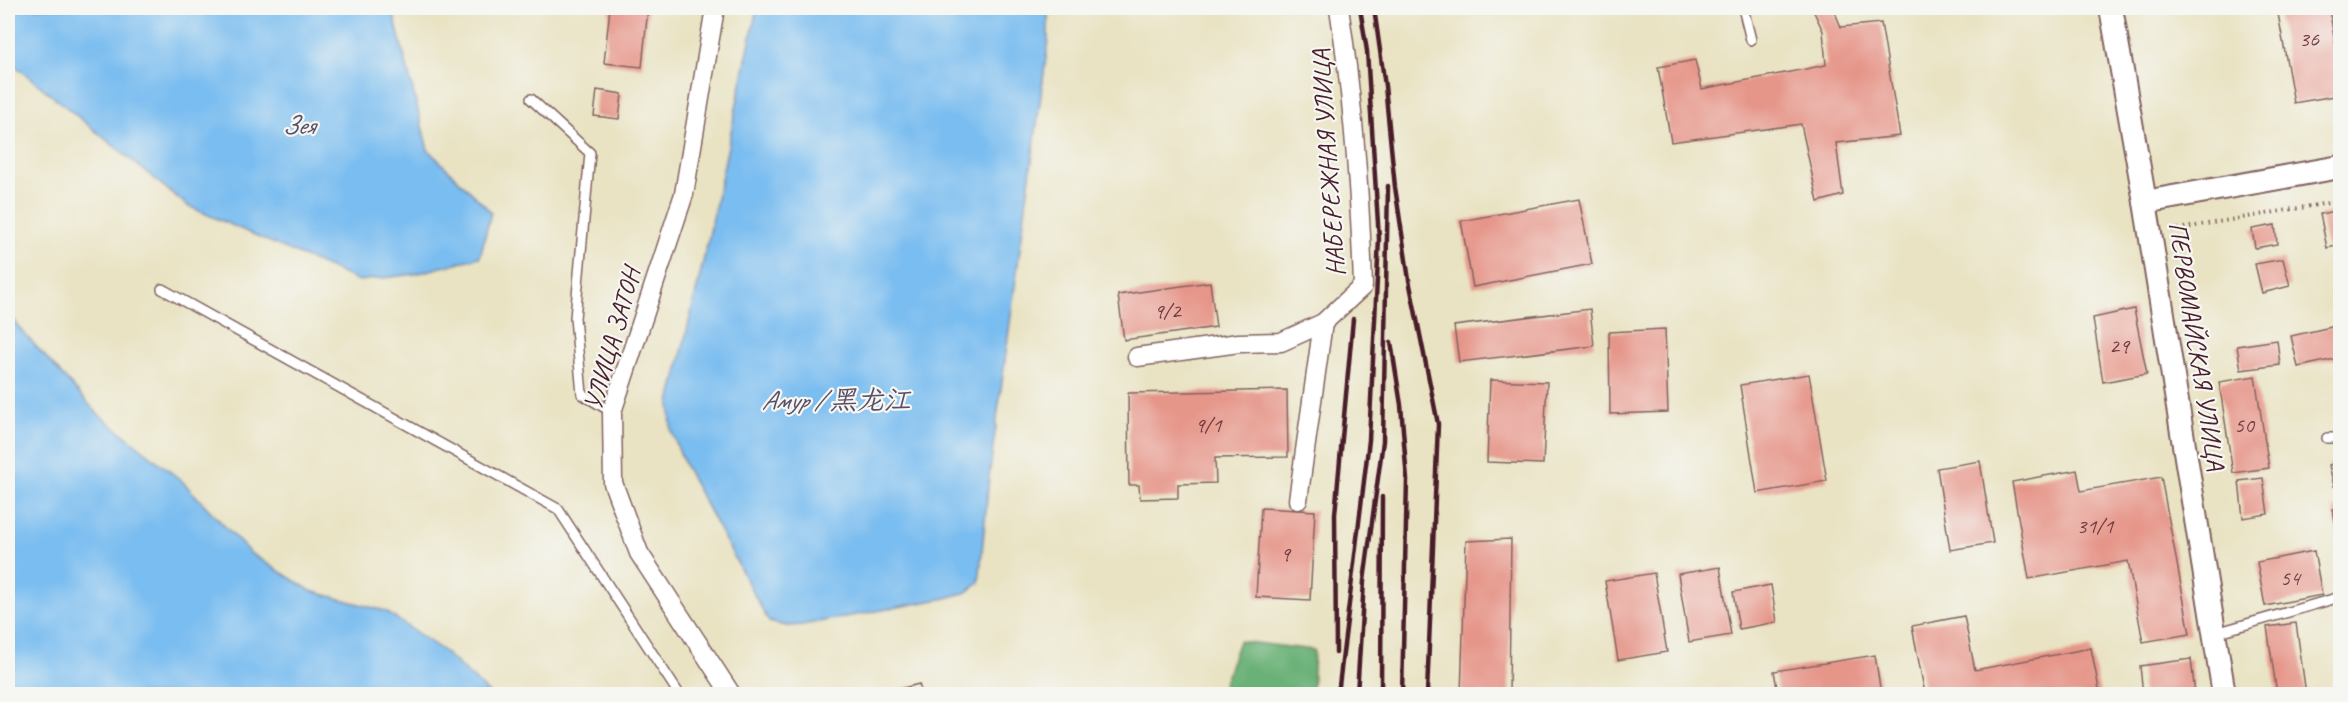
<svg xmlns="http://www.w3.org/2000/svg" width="2348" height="702" viewBox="0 0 2348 702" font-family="Caveat,'LXGW WenKai TC',sans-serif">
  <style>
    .forest { fill: #6bb177; stroke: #5a6851; stroke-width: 1.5 }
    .water { fill: #7abdf0; stroke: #626e8e; stroke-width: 1.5 }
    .building { fill: #e69589 }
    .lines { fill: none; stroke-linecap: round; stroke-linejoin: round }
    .service-casing { stroke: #826460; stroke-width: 12 }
    .minor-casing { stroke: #826460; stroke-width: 21 }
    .tertiary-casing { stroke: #826460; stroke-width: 26 }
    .path { stroke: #826460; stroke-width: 4; stroke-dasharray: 1.5 4.5; stroke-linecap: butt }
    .service { stroke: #fff; stroke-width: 9 }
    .minor { stroke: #fff; stroke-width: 18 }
    .tertiary { stroke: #fff; stroke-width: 22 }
    .rail { stroke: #4a1f2b; stroke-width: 4.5 }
    .labels { text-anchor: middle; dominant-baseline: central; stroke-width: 4.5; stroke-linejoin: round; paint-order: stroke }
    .number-label { font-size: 22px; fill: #713c42 }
    .street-label { font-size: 26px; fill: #4a1f2b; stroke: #f6f6f2 }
    .water-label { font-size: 27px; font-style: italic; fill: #584e66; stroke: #f6f6f2 }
  </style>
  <rect width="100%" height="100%" fill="#f6f6f2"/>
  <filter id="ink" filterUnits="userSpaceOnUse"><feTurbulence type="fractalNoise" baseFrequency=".0167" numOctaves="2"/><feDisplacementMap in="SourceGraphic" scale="12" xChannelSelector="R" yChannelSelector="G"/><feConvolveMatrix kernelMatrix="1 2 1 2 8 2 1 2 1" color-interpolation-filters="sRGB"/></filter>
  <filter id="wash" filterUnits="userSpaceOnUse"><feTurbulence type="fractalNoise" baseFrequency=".008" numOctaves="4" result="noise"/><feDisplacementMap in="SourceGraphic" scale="24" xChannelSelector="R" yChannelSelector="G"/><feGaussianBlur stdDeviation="1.35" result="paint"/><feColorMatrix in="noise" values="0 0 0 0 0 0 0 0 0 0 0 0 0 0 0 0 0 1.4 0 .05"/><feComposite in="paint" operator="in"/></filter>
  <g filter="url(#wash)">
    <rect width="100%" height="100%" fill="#e9e3c3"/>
    <path class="forest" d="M 1239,641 L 1314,650 L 1312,694 L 1220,694 Z"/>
    <g class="water">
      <path d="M 8,8 L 392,8 L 428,150 L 491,212 L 480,257 L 415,274 L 359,281 L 188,206 L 8,60 Z"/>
      <path d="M 757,8 L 1048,8 L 1048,43 L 989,477 L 979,583 L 967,592 L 946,598 L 802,625 L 787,626 L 769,622 L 685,466 L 671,430 L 670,403 L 708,241 Z"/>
      <path d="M 8,311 L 20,329 L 97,413 L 182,481 L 250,553 L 311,591 L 385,611 L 442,650 L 490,694 L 8,694 Z"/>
    </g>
    <g id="blocks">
      <g class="building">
        <path d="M 610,8 L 648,8 L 642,67 L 604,63 Z"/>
        <path d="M 1812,8 L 1833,8 L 1841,27 L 1881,23 L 1900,136 L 1836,143 L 1843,195 L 1818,202 L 1801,124 L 1671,142 L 1658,67 L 1695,60 L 1702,89 L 1826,65 L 1823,31 Z"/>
        <path d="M 2277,8 L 2329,8 L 2340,71 L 2340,95 L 2294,103 Z"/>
        <path d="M 597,90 L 622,94 L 619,119 L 594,116 Z"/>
        <path d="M 1579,199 L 1592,264 L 1473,287 L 1461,221 Z"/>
        <path d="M 2339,210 L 2340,245 L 2327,248 L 2320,214 Z"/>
        <path d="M 2275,225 L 2277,244 L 2255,248 L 2252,229 Z"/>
        <path d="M 2283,259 L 2290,286 L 2262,293 L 2255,264 Z"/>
        <path d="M 1210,282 L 1216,327 L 1124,340 L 1118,295 Z"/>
        <path d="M 1590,309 L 1594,346 L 1459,362 L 1454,326 Z"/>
        <path d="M 2134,309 L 2147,374 L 2103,382 L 2093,318 Z"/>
        <path d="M 2340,325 L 2340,358 L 2298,367 L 2291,336 Z"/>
        <path d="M 1665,329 L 1668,412 L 1610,414 L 1609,332 Z"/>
        <path d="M 2277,340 L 2280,365 L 2241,370 L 2237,346 Z"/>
        <path d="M 1809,374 L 1827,481 L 1757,493 L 1740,385 Z"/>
        <path d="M 2255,376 L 2269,468 L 2233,473 L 2219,382 Z"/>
        <path d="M 1490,380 L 1547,382 L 1543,464 L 1487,462 Z"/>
        <path d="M 1287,390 L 1288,457 L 1215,458 L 1216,483 L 1178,484 L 1178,498 L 1140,499 L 1139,485 L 1129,485 L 1128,393 Z"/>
        <path d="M 1980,461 L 1993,543 L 1950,550 L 1937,468 Z"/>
        <path d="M 2340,462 L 2340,484 L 2334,486 L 2329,465 Z"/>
        <path d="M 2077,470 L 2081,491 L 2161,477 L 2190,634 L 2143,642 L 2128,561 L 2029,579 L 2012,482 Z"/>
        <path d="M 2263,478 L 2268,514 L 2243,518 L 2239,481 Z"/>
        <path d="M 2340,507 L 2340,538 L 2338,538 L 2333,509 Z"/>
        <path d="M 1261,508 L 1315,511 L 1310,600 L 1256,597 Z"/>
        <path d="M 1511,539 L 1509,694 L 1461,694 L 1466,541 Z"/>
        <path d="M 2314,551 L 2322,595 L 2265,606 L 2257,562 Z"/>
        <path d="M 1720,567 L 1731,635 L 1689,642 L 1678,574 Z"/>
        <path d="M 1654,573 L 1667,652 L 1618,660 L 1605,581 Z"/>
        <path d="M 1771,585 L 1777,622 L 1739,629 L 1733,592 Z"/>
        <path d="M 1964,616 L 1975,670 L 2091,648 L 2100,694 L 1925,694 L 1912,626 Z"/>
        <path d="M 2296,623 L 2306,694 L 2277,694 L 2267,627 Z"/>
        <path d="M 1875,655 L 1881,694 L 1778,694 L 1774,671 Z"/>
        <path d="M 2191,659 L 2195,694 L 2143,694 L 2140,666 Z"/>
        <path d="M 919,684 L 922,694 L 880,694 Z"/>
      </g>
    </g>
  </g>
  <g filter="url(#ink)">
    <use href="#blocks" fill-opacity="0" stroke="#826460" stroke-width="1.5"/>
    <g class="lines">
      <defs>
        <g id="service">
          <path d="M 1743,8 L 1751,40"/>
          <path d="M 531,99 L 590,153 L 575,318 L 582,394 L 612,412"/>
          <path d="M 162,289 L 558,509 L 679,694"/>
          <path d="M 2327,438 L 2340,438"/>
          <path d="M 2216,633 L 2340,597"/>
        </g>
        <g id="minor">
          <path d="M 715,8 L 684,194 L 612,412 L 613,483 L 639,553 L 731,694"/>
          <path d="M 1137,357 L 1239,343 L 1281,342 L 1323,323 L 1363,286 C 1360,193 1353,99 1339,8"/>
          <path d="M 1298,500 L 1323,323"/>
        </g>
        <g id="tertiary">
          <path d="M 2111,8 L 2145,202 L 2224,694"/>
          <path d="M 2145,202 L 2340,167"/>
        </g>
      </defs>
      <use href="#service" class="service-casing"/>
      <use href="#minor" class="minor-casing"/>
      <use href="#tertiary" class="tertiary-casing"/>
      <path class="path" d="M 2172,230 L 2340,201"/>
      <use href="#service" class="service"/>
      <use href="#minor" class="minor"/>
      <use href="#tertiary" class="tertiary"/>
      <g class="rail">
        <path d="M 1374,8 L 1385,86 L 1395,187 L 1409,280 L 1438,424 L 1427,694"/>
        <path d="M 1391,342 L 1401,405 L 1407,480 L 1402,694"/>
        <path d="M 1336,653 L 1335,514 L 1353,319"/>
        <path d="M 1338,694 L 1369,440 L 1379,239 L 1367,51 L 1360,8"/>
        <path d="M 1357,694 L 1364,581 L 1383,441 L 1388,186"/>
        <path d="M 1381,694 L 1382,497"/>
      </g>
    </g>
  </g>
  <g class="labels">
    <g class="number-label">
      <text x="2309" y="39">36</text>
      <text x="1167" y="311">9/2</text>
      <text x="2119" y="346">29</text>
      <text x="1208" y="425">9/1</text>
      <text x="2244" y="425">50</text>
      <text x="2095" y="526">31/1</text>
      <text x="1285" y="554">9</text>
      <text x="2290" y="578">54</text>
    </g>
    <g class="street-label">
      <text transform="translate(1328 163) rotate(-94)">НАБЕРЕЖНАЯ УЛИЦА</text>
      <text transform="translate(612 339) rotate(-74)">УЛИЦА ЗАТОН</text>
      <text transform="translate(2197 346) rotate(81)">ПЕРВОМАЙСКАЯ УЛИЦА</text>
    </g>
    <g class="water-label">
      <text x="298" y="125">Зея</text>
      <text x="836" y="400">Амур / 黑龙江</text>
    </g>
  </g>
  <rect width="2348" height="702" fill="none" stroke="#f6f6f2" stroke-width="30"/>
</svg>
